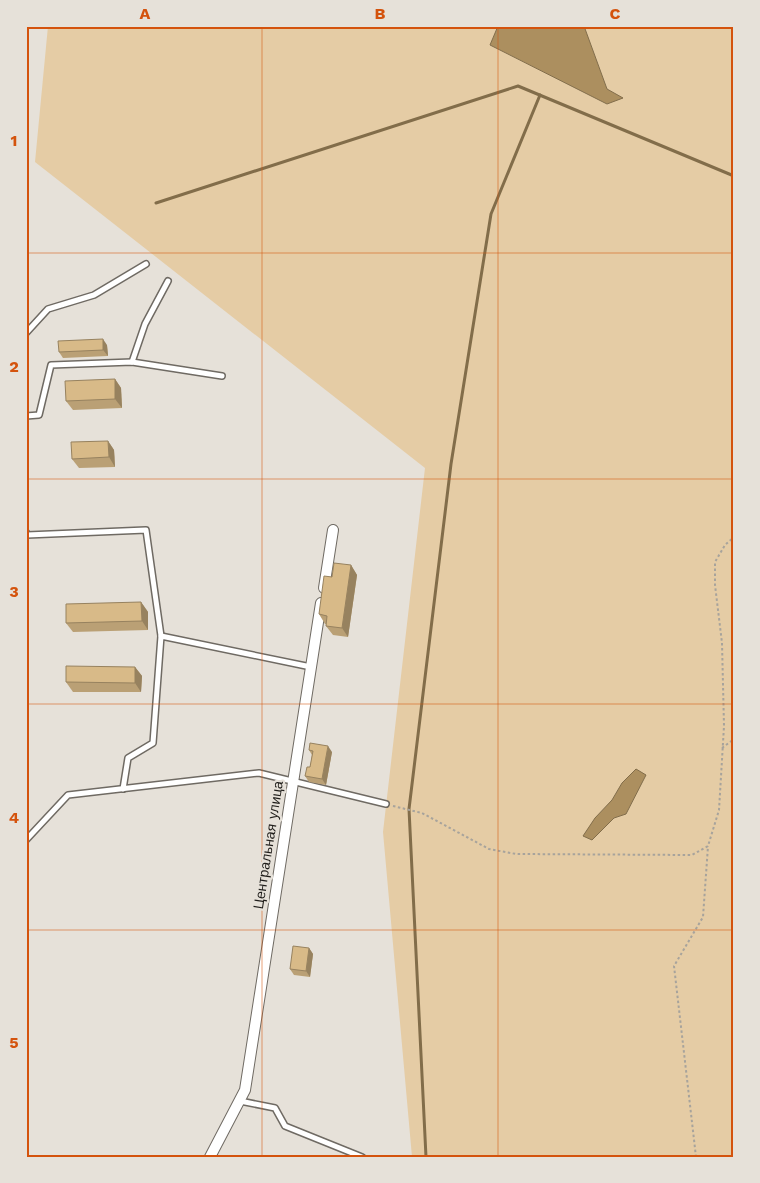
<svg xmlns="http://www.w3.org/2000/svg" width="760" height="1183" viewBox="0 0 760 1183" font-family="'Work Sans',sans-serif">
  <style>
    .green { fill: #e5cca5; fill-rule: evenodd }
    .water { fill: #ac8f5f; stroke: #826d4a }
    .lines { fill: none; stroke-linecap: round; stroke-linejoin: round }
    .stream { stroke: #826d4a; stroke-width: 3 }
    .lane-casing { stroke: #6f6a63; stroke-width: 8 }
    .street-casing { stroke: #6f6a63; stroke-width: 12 }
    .path { stroke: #a7a39c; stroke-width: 2; stroke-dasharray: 2.5 2.5; stroke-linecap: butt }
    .lane { stroke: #fff; stroke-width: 5 }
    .street { stroke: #fff; stroke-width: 10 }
    .wall { fill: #baa075 }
    .shaded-wall { fill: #97825f }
    .building { fill: #d8ba88; stroke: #97825f }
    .grid { fill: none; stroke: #d4530d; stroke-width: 1; stroke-opacity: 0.55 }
    .labels { text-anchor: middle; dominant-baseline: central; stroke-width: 4.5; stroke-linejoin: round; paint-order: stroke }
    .street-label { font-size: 14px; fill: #1f1d1a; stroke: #e6e1d9 }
    .neatline { fill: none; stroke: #d4530d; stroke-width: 2 }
    .grid-label { font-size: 16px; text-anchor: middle; font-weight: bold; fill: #d4530d }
  </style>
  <rect width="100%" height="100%" fill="#e6e1d9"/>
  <path class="green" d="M 48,26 L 498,26 L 490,45 L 607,104 L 622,98 L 607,89 L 584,26 L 734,26 L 734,1157 L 412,1157 L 383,832 L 425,468 L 35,162 ZM 646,775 L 626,814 L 614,818 L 595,818 L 612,800 L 622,783 Z"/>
  <g class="water">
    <path d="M 498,26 L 584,26 L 607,89 L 623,98 L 607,104 L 490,45 Z"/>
    <path d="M 636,769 L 646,775 L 626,814 L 614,818 L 592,840 L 583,836 L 595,818 L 612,800 L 622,783 Z"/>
  </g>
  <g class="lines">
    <g class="stream">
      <path d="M 156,203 L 518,86 L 734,176"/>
      <path d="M 426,1157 L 409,809 L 451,464 L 491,214 L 540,95"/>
    </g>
    <defs>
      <g id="lane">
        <path d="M 26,333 L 48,309 L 94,295 L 146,264"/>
        <path d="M 132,362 L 145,324 L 168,281"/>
        <path d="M 26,416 L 39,415 L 51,365 L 132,362 L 222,376"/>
        <path d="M 26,532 L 27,535 L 146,530 L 161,636"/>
        <path d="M 123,789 L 128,758 L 153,743 L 161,636 L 311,667"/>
        <path d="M 26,840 L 68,795 L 259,773 L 386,804"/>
        <path d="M 240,1101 L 275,1108 L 285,1126 L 362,1157"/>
      </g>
      <g id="street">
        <path d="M 324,588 L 333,530"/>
        <path d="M 210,1157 L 245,1090 L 321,603"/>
      </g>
    </defs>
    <use href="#lane" class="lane-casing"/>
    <use href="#street" class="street-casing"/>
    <g class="path">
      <path d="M 722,748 L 734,739"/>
      <path d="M 393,806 L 422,813 L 489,849 L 516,854 L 692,855 L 708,846 L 719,810 L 724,726 L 722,643 L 715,585 L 715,562 L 725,545 L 734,537"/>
      <path d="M 696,1157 L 674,966 L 703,917 L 708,846"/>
    </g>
    <use href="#lane" class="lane"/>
    <use href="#street" class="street"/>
  </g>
  <g class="wall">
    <path d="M 107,345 L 108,356 L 63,358 L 59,352 Z"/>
    <path d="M 115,379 L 121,388 L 122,408 L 73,410 L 66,401 Z"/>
    <path d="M 108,441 L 114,450 L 115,467 L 79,468 L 72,459 Z"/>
    <path d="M 351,565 L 357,575 L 348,637 L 333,635 L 326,626 L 326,624 L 325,624 L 319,614 L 332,577 Z"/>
    <path d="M 141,602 L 148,612 L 148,630 L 73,632 L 66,623 Z"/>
    <path d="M 135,667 L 142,676 L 141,692 L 73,692 L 66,682 Z"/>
    <path d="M 309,750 L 332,752 L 326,785 L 309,782 L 305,776 L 310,767 L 312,755 Z"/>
    <path d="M 309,948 L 313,954 L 310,977 L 294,975 L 290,969 Z"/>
  </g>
  <g class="shaded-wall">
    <path d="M 103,339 L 107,345 L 108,356 L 103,350 Z"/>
    <path d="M 115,379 L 121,388 L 122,408 L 115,399 Z"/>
    <path d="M 108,441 L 114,450 L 115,467 L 109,457 Z"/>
    <path d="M 351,565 L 357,575 L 348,637 L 342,628 Z"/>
    <path d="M 141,602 L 148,612 L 148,630 L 142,621 Z"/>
    <path d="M 135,667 L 142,676 L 141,692 L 135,683 Z"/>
    <path d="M 328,746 L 332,752 L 326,785 L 322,779 Z"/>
    <path d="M 309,948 L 313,954 L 310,977 L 306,971 Z"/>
  </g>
  <g class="building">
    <path d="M 103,339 L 103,350 L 59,352 L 58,341 Z"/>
    <path d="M 115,379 L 115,399 L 66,401 L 65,381 Z"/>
    <path d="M 108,441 L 109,457 L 72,459 L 71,442 Z"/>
    <path d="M 334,563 L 351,565 L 342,628 L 326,626 L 327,616 L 319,614 L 324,576 L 332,577 Z"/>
    <path d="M 141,602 L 142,621 L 66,623 L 66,604 Z"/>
    <path d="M 66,666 L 135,667 L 135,683 L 66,682 Z"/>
    <path d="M 310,743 L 328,746 L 322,779 L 305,776 L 307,767 L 310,767 L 313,751 L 309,750 Z"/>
    <path d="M 293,946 L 309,948 L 306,971 L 290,969 Z"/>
  </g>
  <path class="grid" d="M 262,26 L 262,1157M 498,26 L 498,1157M 26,253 L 734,253M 26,479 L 734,479M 26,704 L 734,704M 26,930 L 734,930"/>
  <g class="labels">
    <g class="street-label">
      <text transform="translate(268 845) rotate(-81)">Центральная улица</text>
    </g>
  </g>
  <rect width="760" height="1183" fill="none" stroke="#e6e1d9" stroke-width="55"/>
  <rect x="28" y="28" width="704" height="1128" class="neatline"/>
  <g class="grid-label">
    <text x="145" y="19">A</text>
    <text x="380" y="19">B</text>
    <text x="615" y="19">C</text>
    <text x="14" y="146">1</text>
    <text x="14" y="372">2</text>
    <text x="14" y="597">3</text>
    <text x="14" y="823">4</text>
    <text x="14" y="1048">5</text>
  </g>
</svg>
